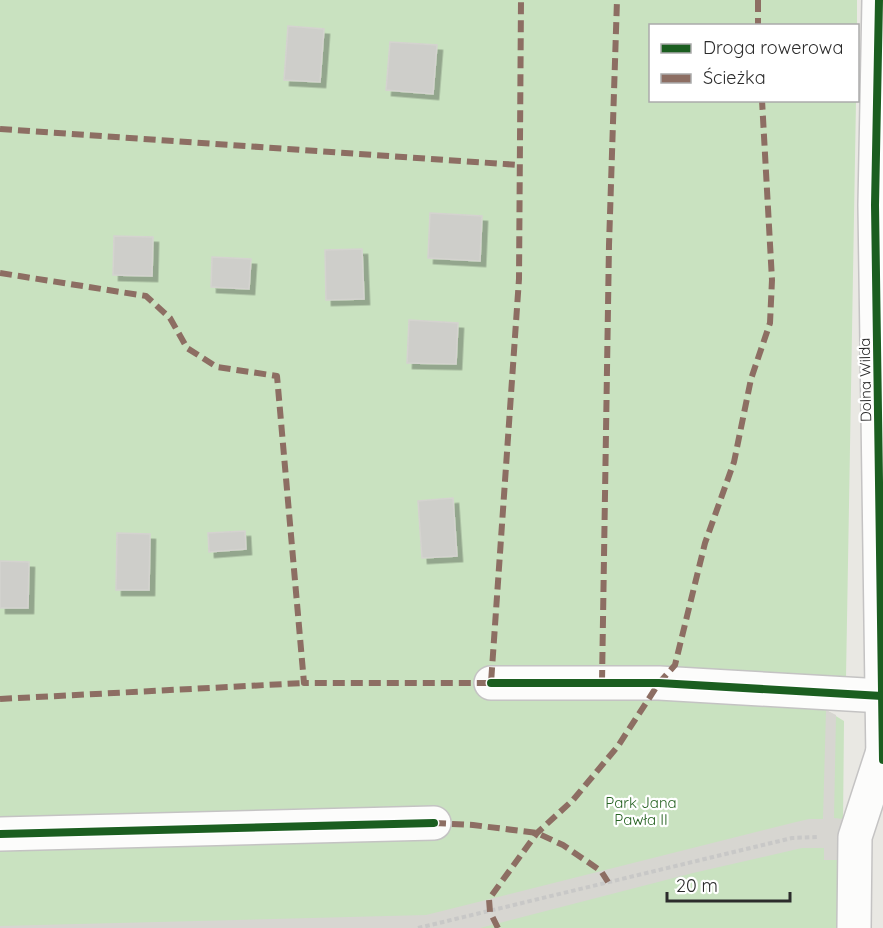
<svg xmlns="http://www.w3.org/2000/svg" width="883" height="928" viewBox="0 0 883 928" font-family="Quicksand,sans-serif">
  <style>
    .green { fill: #c9e2c0 }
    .plaza { fill: #d7d6d1 }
    .building { fill: #cececa; stroke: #d4d3cf; stroke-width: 1.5; filter: url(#shadow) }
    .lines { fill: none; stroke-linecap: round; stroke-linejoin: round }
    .street-casing { stroke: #c4c3c3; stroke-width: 36 }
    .secondary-casing { stroke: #c4c3c3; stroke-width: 36 }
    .path { stroke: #c8c8c7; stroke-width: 4; stroke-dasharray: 4.5 3; stroke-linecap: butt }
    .street { stroke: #fcfcfb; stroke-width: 33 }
    .secondary { stroke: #fcfcfb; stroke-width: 33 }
    .quiet { stroke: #8d6e63; stroke-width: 6; stroke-dasharray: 12 6; stroke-linecap: butt }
    .cycleway-casing { stroke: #fff; stroke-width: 11 }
    .cycleway { stroke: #1b5e20; stroke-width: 8 }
    .labels { text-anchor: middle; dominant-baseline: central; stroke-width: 4.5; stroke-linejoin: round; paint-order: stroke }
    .street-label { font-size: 15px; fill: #2c2c2c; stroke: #fff }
    .park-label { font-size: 15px; fill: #276323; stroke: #fff }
  </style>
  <defs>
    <filter id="shadow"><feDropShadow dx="5.5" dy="5.5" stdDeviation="0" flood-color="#0004"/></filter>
  </defs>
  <rect width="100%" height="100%" fill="#e9e8e3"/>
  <path class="green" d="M 0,0 L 857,0 L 857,25 L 650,26 L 650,100 L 856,101 L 846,678 L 797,703 L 826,710 L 844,721 L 842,928 L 0,928 Z"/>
  <path class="plaza" d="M 826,710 L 836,715 L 834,818 L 843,819 L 842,860 L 824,860 L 824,848 L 802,848 L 693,873 L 480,928 L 0,928 L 0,926 L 426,915 L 792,823 L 809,819 L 823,819 Z"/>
  <g class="building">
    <path d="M 288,26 L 324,29 L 320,82 L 284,80 Z"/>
    <path d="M 390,42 L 437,45 L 433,94 L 386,90 Z"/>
    <path d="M 430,213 L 482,216 L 480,261 L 428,258 Z"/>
    <path d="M 114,236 L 153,237 L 152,276 L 113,275 Z"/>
    <path d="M 362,249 L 364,299 L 326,300 L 325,250 Z"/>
    <path d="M 212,257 L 251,259 L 249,289 L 211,287 Z"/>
    <path d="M 409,320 L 458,323 L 456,364 L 407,363 Z"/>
    <path d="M 453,498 L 457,556 L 422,558 L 418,501 Z"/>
    <path d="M 245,531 L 246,549 L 209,552 L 208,533 Z"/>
    <path d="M 117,533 L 150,534 L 149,590 L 116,590 Z"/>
    <path d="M 0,561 L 29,562 L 28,608 L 0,608 Z"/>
  </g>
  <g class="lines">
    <defs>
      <g id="street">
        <path d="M 491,683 L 659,683 L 882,696"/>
        <path d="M 0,834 L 434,823"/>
      </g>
      <g id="secondary">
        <path d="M 879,0 L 875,205 L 883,760"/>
        <path d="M 854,928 L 855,837 L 882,754"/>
      </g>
    </defs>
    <use href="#street" class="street-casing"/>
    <use href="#secondary" class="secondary-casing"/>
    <path class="path" d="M 418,928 L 792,838 L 818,837"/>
    <use href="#street" class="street"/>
    <use href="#secondary" class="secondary"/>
    <g class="quiet">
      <path d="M 758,0 L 758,26"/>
      <path d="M 0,129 L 519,165"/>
      <path d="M 0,273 L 146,296 L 170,318 L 187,348 L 217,367 L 277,376 L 304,683 L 491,683 L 519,279 L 521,0"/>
      <path d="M 602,682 L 609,245 L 617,0"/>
      <path d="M 0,699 L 304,683"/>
      <path d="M 434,823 L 473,825 L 537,833 L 563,845 L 601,871 L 608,882"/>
      <path d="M 498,928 L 490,912 L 489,899 L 537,833 L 573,800 L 618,746 L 659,683 L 675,665 L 705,543 L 734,462 L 751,379 L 770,323 L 772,280 L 762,100"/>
    </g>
    <defs>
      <g id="cycleway">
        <path d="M 879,0 L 875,205 L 883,760"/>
        <path d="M 491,683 L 659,683 L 882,696"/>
        <path d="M 0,834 L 434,823"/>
      </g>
    </defs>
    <use href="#cycleway" class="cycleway-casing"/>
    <use href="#cycleway" class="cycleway"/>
  </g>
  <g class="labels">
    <g class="street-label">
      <text transform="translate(865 380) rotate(-91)">Dolna Wilda</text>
    </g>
    <g class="park-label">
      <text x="641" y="802">Park Jana<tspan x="641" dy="17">Pawła II</tspan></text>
    </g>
  </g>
  <rect x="649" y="24" width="210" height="78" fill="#ffffff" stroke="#ababab" stroke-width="1.5"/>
  <rect x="661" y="44" width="30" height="9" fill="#1b5e20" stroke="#ababab" stroke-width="1.5"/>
  <text x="703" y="54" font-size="18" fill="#2c2c2c">Droga rowerowa</text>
  <rect x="661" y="74" width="30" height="9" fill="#8d6e63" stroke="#ababab" stroke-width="1.5"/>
  <text x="703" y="84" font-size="18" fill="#2c2c2c">Ścieżka</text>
  <path d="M667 892v9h123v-9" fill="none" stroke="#2c2c2c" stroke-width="3"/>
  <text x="676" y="892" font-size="18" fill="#2c2c2c" stroke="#ffffff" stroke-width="4.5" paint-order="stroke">20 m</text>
</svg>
